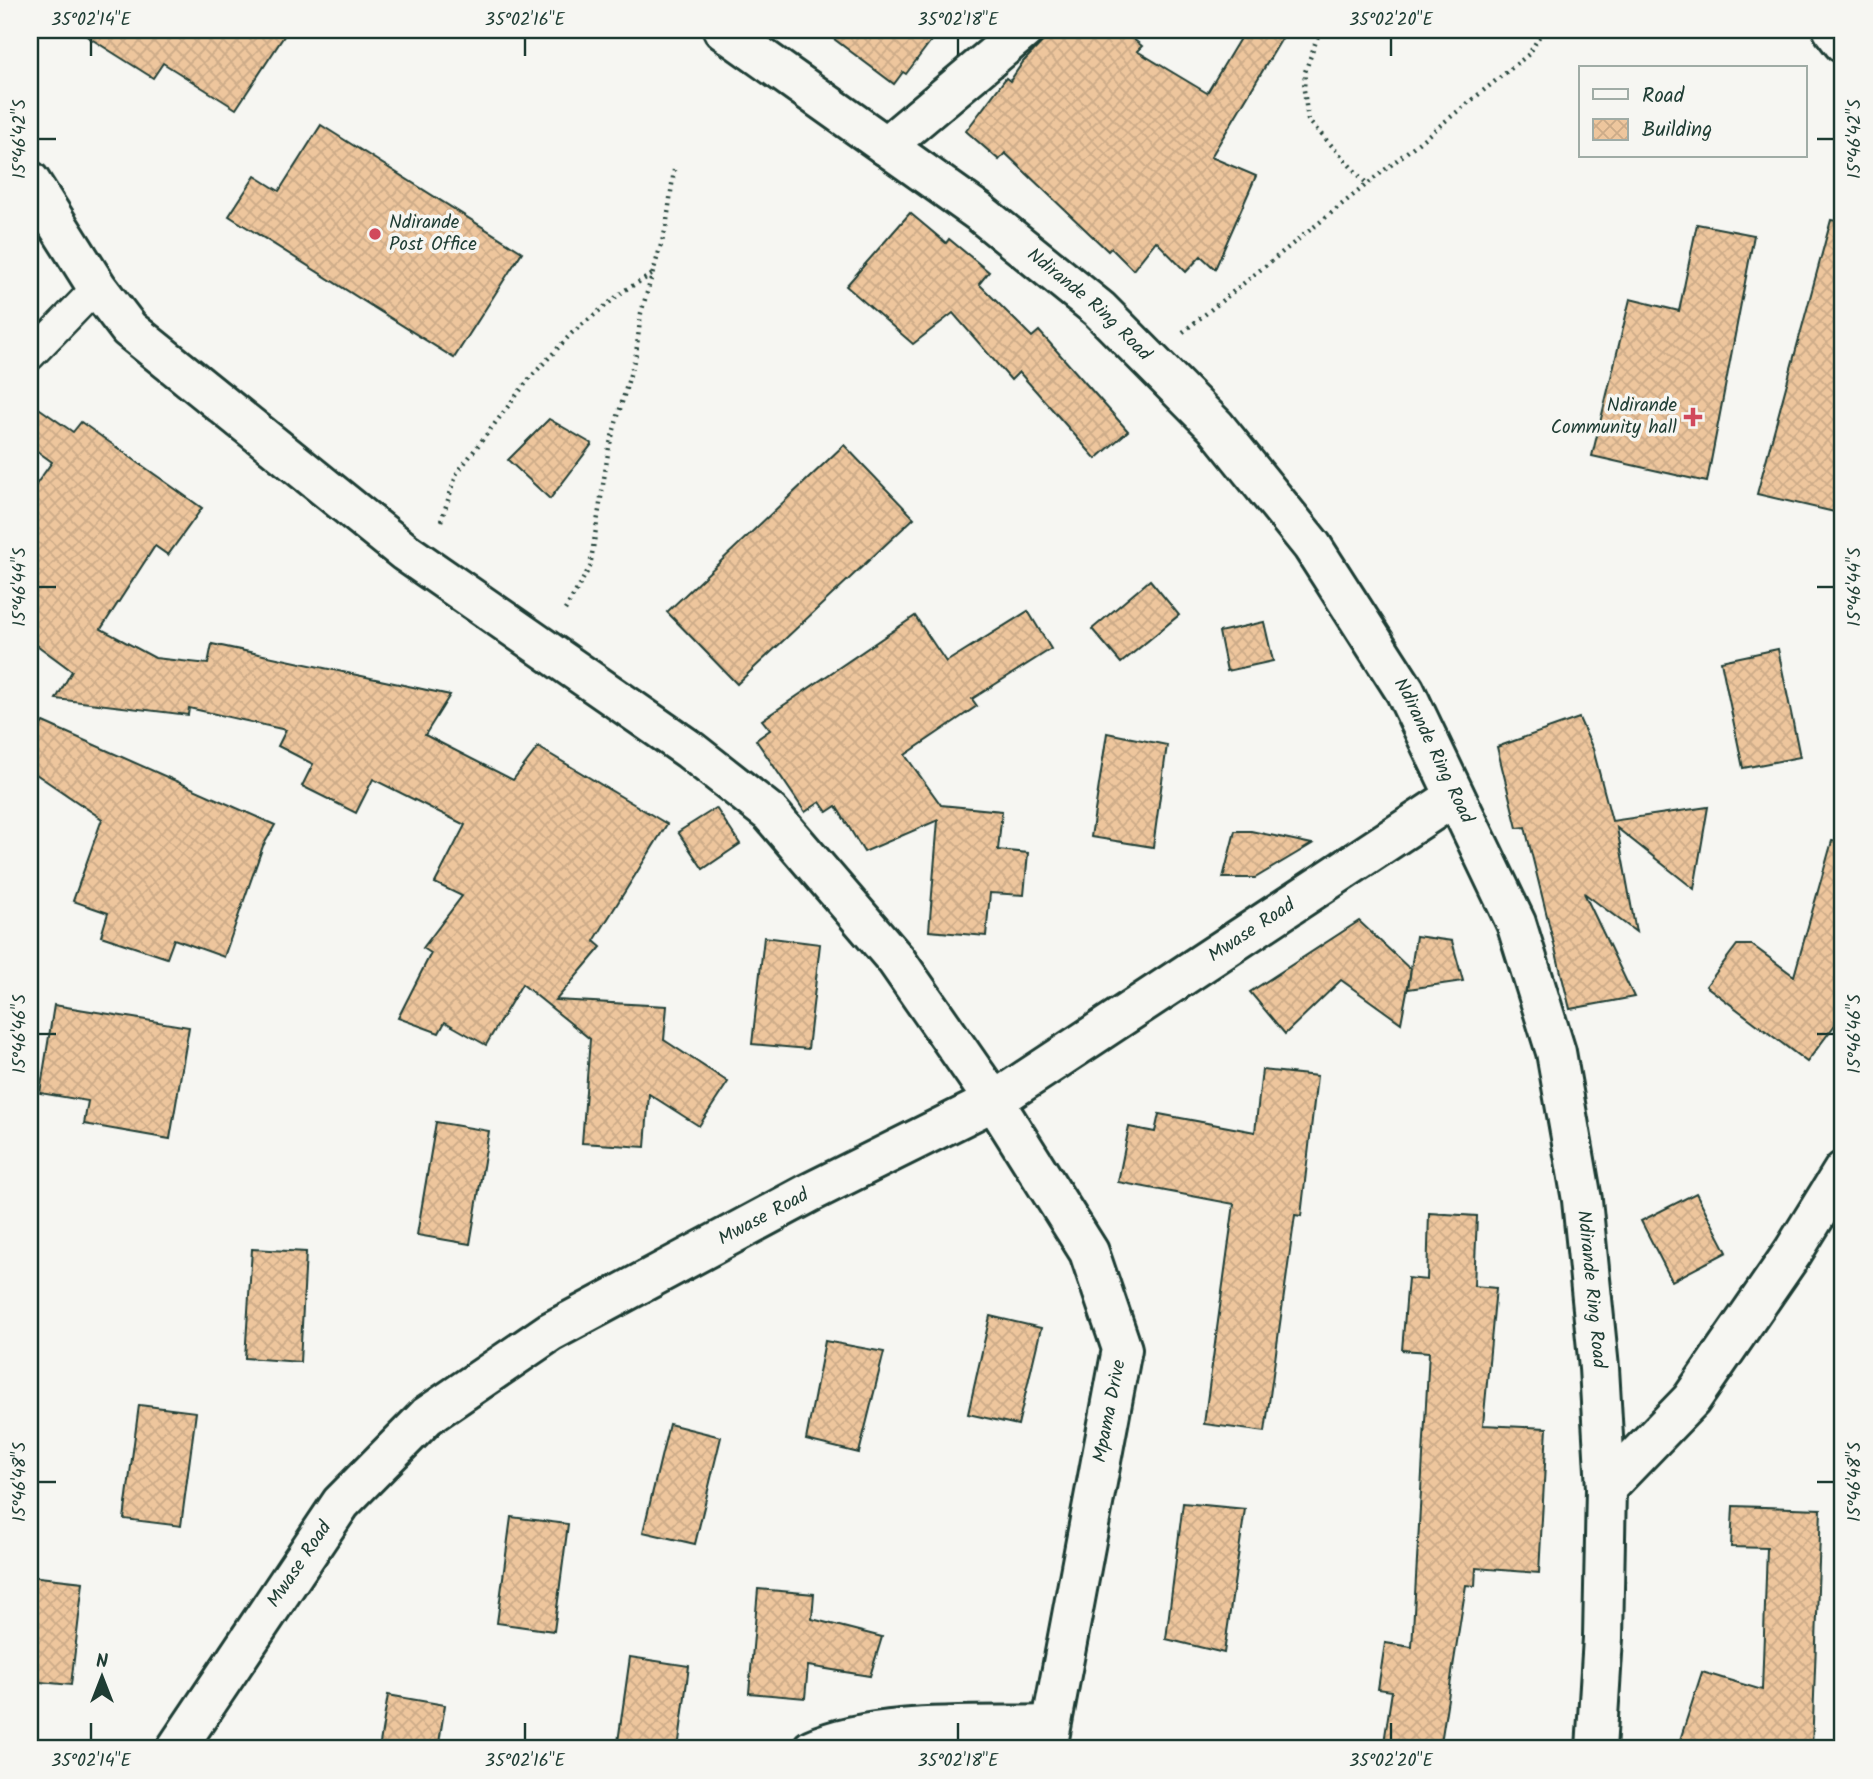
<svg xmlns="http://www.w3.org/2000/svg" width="1873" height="1779" viewBox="0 0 1873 1779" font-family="Kalam,sans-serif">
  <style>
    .building { fill: url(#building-cross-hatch); stroke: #1f3d34; stroke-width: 2 }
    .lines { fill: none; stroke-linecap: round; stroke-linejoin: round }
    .lane-casing { stroke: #1f3d34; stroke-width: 33 }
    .street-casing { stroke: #1f3d34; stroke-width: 44 }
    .secondary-casing { stroke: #1f3d34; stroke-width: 44 }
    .path { stroke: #1f3d34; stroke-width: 4.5; stroke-dasharray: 2 5; stroke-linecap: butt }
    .lane { stroke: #f6f6f2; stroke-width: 28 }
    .street { stroke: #f6f6f2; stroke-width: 38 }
    .secondary { stroke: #f6f6f2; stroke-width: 38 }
    .ticks { fill: none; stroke: #1f3d34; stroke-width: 2.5 }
    .poi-dot { fill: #d1495b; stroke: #f6f6f2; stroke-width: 2.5 }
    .labels { text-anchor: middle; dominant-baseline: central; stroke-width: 7; stroke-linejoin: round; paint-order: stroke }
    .poi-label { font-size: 19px; fill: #1f3d34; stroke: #f6f6f2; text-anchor: start }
    .street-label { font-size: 19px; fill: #1f3d34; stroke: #f6f6f2 }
    .neatline { fill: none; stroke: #1f3d34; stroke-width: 2.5 }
    .ticks-label { font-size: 18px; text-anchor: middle; fill: #1f3d34 }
  </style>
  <defs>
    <pattern id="building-cross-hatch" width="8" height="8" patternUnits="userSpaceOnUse" patternTransform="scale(1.75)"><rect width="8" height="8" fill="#eec69d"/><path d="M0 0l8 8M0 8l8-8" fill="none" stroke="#ccab88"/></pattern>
  </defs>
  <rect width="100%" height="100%" fill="#f6f6f2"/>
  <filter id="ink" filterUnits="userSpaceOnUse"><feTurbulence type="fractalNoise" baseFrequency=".0143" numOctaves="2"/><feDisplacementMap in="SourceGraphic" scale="14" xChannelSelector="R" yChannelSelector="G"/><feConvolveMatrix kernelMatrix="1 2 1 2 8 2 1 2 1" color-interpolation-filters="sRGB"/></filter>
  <g filter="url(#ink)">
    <g class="building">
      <path d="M 77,30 L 288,30 L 236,109 L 163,63 L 153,78 Z"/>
      <path d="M 822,30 L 939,30 L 906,74 L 903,72 L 894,84 Z"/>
      <path d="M 1054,30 L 1122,30 L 1142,46 L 1137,51 L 1207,93 L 1245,30 L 1287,30 L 1211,157 L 1256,176 L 1215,269 L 1201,256 L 1186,272 L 1156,241 L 1133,270 L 1111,248 L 1108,251 L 1005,153 L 999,160 L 966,131 L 1006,78 L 1010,81 L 1023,62 Z"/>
      <path d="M 321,125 L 522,252 L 454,358 L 229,216 L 255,176 L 279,191 Z"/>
      <path d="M 910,213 L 946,243 L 949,239 L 989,272 L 979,284 L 1032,337 L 1039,331 L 1128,431 L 1096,459 L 1019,372 L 1011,380 L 953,313 L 913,344 L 846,286 Z"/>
      <path d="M 1831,220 L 1843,222 L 1843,514 L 1757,494 Z"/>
      <path d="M 1697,224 L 1754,235 L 1707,482 L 1592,456 L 1630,299 L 1679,311 Z"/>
      <path d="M 30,402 L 73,432 L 81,422 L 202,508 L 168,555 L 155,546 L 101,629 L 155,658 L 208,664 L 212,644 L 450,695 L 425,735 L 513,780 L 538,747 L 667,824 L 594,941 L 601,947 L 556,1000 L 667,1006 L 664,1040 L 728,1082 L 699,1126 L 649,1094 L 645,1147 L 582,1143 L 590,1039 L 522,984 L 486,1045 L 445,1022 L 439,1033 L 398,1018 L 431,953 L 423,948 L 462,896 L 435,883 L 465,825 L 373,779 L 356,813 L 302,786 L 313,764 L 278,746 L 286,730 L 189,708 L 188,715 L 56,699 L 72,671 L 30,640 L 30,493 L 52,462 L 30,446 Z"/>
      <path d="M 549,419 L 592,444 L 550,499 L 508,460 Z"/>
      <path d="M 844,445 L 914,518 L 737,684 L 667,612 Z"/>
      <path d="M 1150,580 L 1179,615 L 1121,663 L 1092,629 Z"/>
      <path d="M 1028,611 L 1051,649 L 972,699 L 977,706 L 905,755 L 941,805 L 1002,811 L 998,850 L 1028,853 L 1024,895 L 990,893 L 986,936 L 929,931 L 938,820 L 864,852 L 836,806 L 827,812 L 820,802 L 805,812 L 756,740 L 770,730 L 762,720 L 915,616 L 946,662 Z"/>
      <path d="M 1264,622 L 1273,661 L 1227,671 L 1219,632 Z"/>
      <path d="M 1778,649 L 1800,757 L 1743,768 L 1721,661 Z"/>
      <path d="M 1579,718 L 1593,749 L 1612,821 L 1708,807 L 1694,889 L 1617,828 L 1636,932 L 1584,893 L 1634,997 L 1570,1009 L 1525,827 L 1517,828 L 1497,747 Z"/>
      <path d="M 43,722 L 275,825 L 263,846 L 224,957 L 174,939 L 167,958 L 101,936 L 108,913 L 73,901 L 102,819 L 30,770 L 30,744 Z"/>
      <path d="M 1107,733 L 1167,745 L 1153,847 L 1091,837 Z"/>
      <path d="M 716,808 L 740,844 L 703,869 L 678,832 Z"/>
      <path d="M 1235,831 L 1251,831 L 1312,844 L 1255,878 L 1223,878 Z"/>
      <path d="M 1832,841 L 1843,842 L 1843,1014 L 1807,1062 L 1706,986 L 1737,945 L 1752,945 L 1794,976 Z"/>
      <path d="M 1359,921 L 1411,970 L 1401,1023 L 1341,980 L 1285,1034 L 1250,992 Z"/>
      <path d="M 1416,936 L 1452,941 L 1463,981 L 1408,989 Z"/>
      <path d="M 764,937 L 820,944 L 808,1049 L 752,1044 Z"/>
      <path d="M 54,1005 L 189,1027 L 170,1139 L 84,1124 L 88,1101 L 40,1093 Z"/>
      <path d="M 1262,1070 L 1317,1076 L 1301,1216 L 1295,1215 L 1265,1432 L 1204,1424 L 1234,1204 L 1118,1182 L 1129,1127 L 1155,1132 L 1159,1114 L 1255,1132 Z"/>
      <path d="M 436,1122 L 489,1131 L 470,1244 L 417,1235 Z"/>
      <path d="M 1696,1193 L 1727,1252 L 1672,1281 L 1641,1221 Z"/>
      <path d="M 1429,1213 L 1477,1216 L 1474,1286 L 1496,1288 L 1483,1425 L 1547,1428 L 1539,1573 L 1476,1568 L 1475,1586 L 1466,1585 L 1440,1749 L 1383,1749 L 1392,1691 L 1378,1689 L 1385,1643 L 1412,1647 L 1429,1352 L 1402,1350 L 1408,1278 L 1427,1280 Z"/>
      <path d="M 252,1249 L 306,1252 L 300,1362 L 245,1358 Z"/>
      <path d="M 990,1316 L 1041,1328 L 1018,1425 L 968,1414 Z"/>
      <path d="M 825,1341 L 884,1352 L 859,1453 L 806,1440 Z"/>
      <path d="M 139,1405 L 196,1412 L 181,1526 L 124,1519 Z"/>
      <path d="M 669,1424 L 721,1437 L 695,1544 L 643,1532 Z"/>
      <path d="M 1183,1503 L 1245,1509 L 1224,1653 L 1166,1639 Z"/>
      <path d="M 1733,1506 L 1821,1509 L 1812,1749 L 1700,1749 L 1679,1743 L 1702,1672 L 1762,1690 L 1767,1548 L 1731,1547 Z"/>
      <path d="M 511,1517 L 568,1524 L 554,1631 L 497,1623 Z"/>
      <path d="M 30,1576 L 83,1582 L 71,1685 L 30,1681 Z"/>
      <path d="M 758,1589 L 814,1594 L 812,1619 L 882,1637 L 870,1676 L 808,1666 L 805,1698 L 749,1693 Z"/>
      <path d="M 630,1657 L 689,1666 L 678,1749 L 617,1749 Z"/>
      <path d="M 388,1695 L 445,1705 L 438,1749 L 379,1749 Z"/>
    </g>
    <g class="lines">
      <defs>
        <path id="lane" d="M 30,356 L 97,287"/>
        <g id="street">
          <path d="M 1833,30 L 1843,43"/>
          <path d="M 886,146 L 1024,30"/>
          <path d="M 30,181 L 97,287 L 129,329 L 405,552 L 690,750 L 770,813 L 896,960 L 994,1101 L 1089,1252 L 1122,1349 L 1047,1749"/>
          <path d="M 1606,1488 L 1691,1400 L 1793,1252 L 1843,1171"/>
          <path id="s1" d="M 176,1749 L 341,1503 L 427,1416 L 550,1332 L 809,1193 L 994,1101 L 1454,797"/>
          <path d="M 812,1749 C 877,1720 979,1727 1051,1725"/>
        </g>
        <g id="secondary">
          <path id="s2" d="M 723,30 L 979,212 L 1099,309 L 1216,427 L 1312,546 L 1405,691 L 1516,923 L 1556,1052 L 1582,1200 L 1599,1368 L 1606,1488 L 1603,1638 L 1596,1749"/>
        </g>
      </defs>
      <use href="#lane" class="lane-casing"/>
      <use href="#street" class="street-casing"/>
      <use href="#secondary" class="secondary-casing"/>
      <g class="path">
        <path d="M 1320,30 L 1305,72 L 1304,90 L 1308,120 L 1367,184"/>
        <path d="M 1183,332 L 1529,54 L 1543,30"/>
        <path d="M 441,521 L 457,473 L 529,379 L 572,333 L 625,290 L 653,274"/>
        <path d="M 565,610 L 590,567 L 609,447 L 636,354 L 641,313 L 666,228 L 674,170"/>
      </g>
      <use href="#lane" class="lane"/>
      <use href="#street" class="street"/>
      <use href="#secondary" class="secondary"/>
    </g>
  </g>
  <path class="ticks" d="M 91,38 L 91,56M 525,38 L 525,56M 958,38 L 958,56M 1391,38 L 1391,56M 38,139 L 56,139M 1817,139 L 1834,139M 38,587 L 56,587M 1817,587 L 1834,587M 38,1034 L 56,1034M 1817,1034 L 1834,1034M 38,1482 L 56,1482M 1817,1482 L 1834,1482M 91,1723 L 91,1740M 525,1723 L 525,1740M 958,1723 L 958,1740M 1391,1723 L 1391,1740"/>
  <g class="poi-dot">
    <circle cx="375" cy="234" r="7"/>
    <path d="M1689.5 406.5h7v7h7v7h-7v7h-7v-7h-7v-7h7z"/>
  </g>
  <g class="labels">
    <g class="poi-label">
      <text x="389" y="223">Ndirande<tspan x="389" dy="22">Post Office</tspan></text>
      <text x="1677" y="406" text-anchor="end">Ndirande<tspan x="1677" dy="22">Community hall</tspan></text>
    </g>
    <g class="street-label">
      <text stroke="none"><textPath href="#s2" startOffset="458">Ndirande Ring Road</textPath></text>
      <text stroke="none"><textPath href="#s2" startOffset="1026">Ndirande Ring Road</textPath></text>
      <text stroke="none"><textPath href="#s1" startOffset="1377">Mwase Road</textPath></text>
      <text stroke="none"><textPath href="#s1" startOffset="810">Mwase Road</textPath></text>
      <text stroke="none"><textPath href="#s2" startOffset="1592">Ndirande Ring Road</textPath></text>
      <text transform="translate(1110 1411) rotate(-79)">Mpama Drive</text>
      <text stroke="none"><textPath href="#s1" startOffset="222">Mwase Road</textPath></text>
    </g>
  </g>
  <rect width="1873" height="1779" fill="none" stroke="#f6f6f2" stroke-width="77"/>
  <rect x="1579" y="66" width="228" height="91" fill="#f6f6f2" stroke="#a0aca6" stroke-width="2"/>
  <rect x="1593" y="89" width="35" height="10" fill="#f6f6f2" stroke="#a0aca6" stroke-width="2"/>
  <text x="1642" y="102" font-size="21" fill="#1f3d34">Road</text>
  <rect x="1593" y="119" width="35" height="21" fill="url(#building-cross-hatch)" stroke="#a0aca6" stroke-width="2"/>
  <text x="1642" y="136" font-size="21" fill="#1f3d34">Building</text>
  <g transform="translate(102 1677)" stroke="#f6f6f2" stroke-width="5" paint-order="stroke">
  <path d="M0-5L12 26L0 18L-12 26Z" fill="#1f3d34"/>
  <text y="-10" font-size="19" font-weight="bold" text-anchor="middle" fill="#1f3d34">N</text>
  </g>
  <rect x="38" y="38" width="1796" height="1702" class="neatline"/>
  <g class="ticks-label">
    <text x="91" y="25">35°02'14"E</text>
    <text x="525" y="25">35°02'16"E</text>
    <text x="958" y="25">35°02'18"E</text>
    <text x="1391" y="25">35°02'20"E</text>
    <text transform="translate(19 139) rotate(-90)" y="6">15°46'42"S</text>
    <text transform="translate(1854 139) rotate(-90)" y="6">15°46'42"S</text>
    <text transform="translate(19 587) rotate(-90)" y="6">15°46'44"S</text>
    <text transform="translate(1854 587) rotate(-90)" y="6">15°46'44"S</text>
    <text transform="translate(19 1034) rotate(-90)" y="6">15°46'46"S</text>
    <text transform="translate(1854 1034) rotate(-90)" y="6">15°46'46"S</text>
    <text transform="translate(19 1482) rotate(-90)" y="6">15°46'48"S</text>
    <text transform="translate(1854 1482) rotate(-90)" y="6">15°46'48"S</text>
    <text x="91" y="1766">35°02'14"E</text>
    <text x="525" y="1766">35°02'16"E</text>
    <text x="958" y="1766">35°02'18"E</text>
    <text x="1391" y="1766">35°02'20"E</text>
  </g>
</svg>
